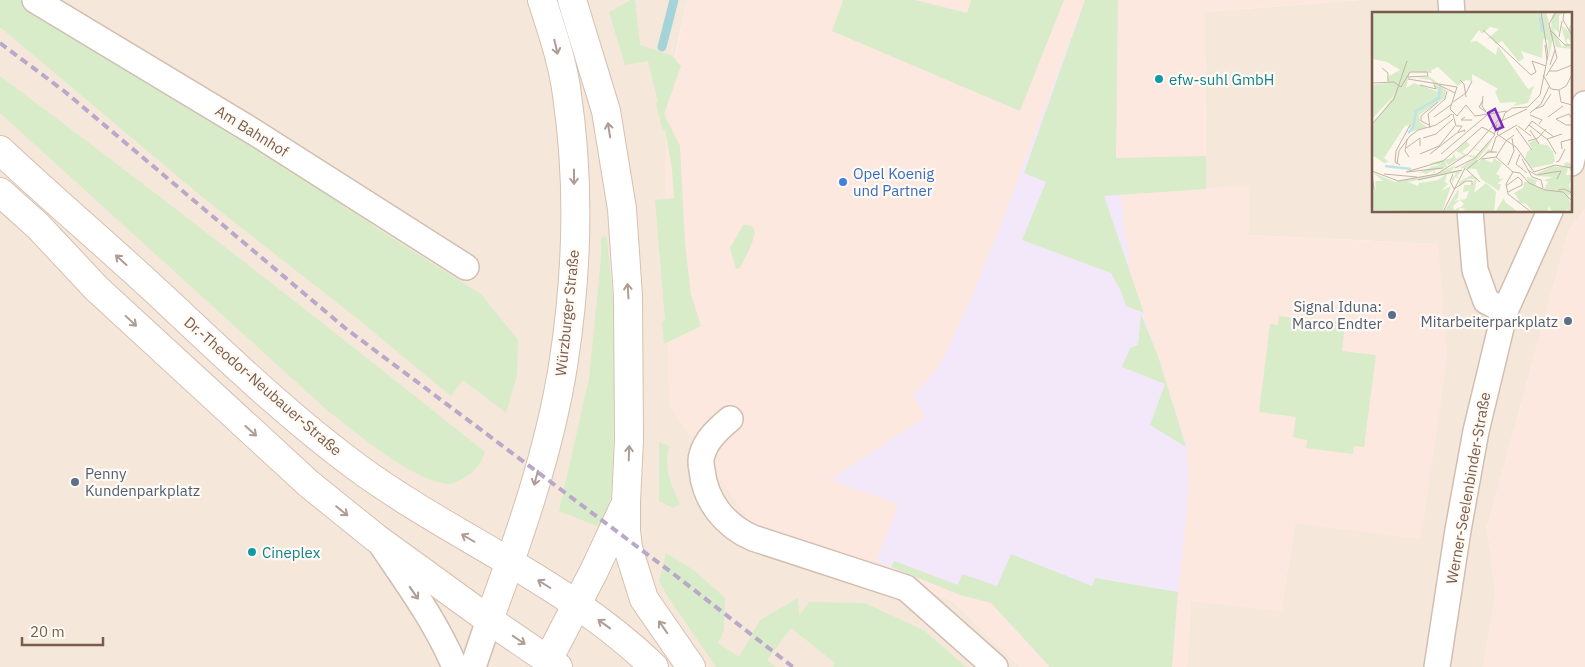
<svg xmlns="http://www.w3.org/2000/svg" width="1585" height="667" viewBox="0 0 1585 667" font-family="'IBM Plex Sans',sans-serif">
  <style>
    .residential { fill: #f5e8da; fill-rule: evenodd }
    .commercial { fill: #fde8e0 }
    .education { fill: #f3e8fa }
    .green { fill: #d8ecc9 }
    .lines { fill: none; stroke-linecap: round; stroke-linejoin: round }
    .stream { stroke: #a5d3da; stroke-width: 9 }
    .minor-casing { stroke: #d1beb0; stroke-width: 28 }
    .secondary-casing { stroke: #d6c0b0; stroke-width: 30 }
    .minor { stroke: #fff; stroke-width: 25 }
    .secondary { stroke: #fff; stroke-width: 28 }
    .rail { stroke: #b9a8c9; stroke-width: 4; stroke-dasharray: 8 5; stroke-linecap: butt }
    .oneway { stroke: #af9d94 }
    .culture-dot { fill: #0f9aa8; stroke: #fffaf3; stroke-width: 2 }
    .shop-dot { fill: #3f7fe0; stroke: #fffaf3; stroke-width: 2 }
    .service-dot { fill: #5c6f8a; stroke: #fffaf3; stroke-width: 2 }
    .labels { text-anchor: middle; dominant-baseline: central; stroke-width: 4.5; stroke-linejoin: round; paint-order: stroke }
    .culture-label { font-size: 15px; fill: #0d838f; stroke: #fffaf3; text-anchor: start }
    .street-label { font-size: 15px; fill: #7a5c4d; stroke: #fffaf3 }
    .shop-label { font-size: 15px; fill: #366cbe; stroke: #fffaf3; text-anchor: start }
    .service-label { font-size: 15px; fill: #4e5e75; stroke: #fffaf3; text-anchor: end }
    .inset-river { fill: none; stroke: #bfe3e8; stroke-width: 2.5 }
    .inset-road { fill: none; stroke: #c5b3a7; stroke-width: 1 }
    .view { fill: #7b2cbf; fill-opacity: 0.15; stroke: #7b2cbf; stroke-width: 2.5 }
    .inset-edge { fill: none; stroke: #7a5c4d; stroke-width: 2.5 }
  </style>
  <rect width="100%" height="100%" fill="#fdf6ec"/>
  <g class="residential">
    <path d="M 0,0 L 687,0 L 675,56 L 846,560 L 953,601 L 1020,667 L 0,667 Z"/>
    <path d="M 1360,0 L 1585,0 L 1585,209 L 1569,230 L 1487,528 L 1496,596 L 1483,667 L 1187,667 L 1191,601 L 1281,610 L 1295,523 L 1437,244 L 1248,235 L 1206,189 L 1205,12 ZM 1374,14 L 1571,14 L 1571,211 L 1374,211 Z"/>
  </g>
  <g class="commercial">
    <path d="M 687,0 L 1360,0 L 1205,12 L 1206,188 L 1249,186 L 1249,235 L 1438,244 L 1447,358 L 1421,539 L 1295,523 L 1281,611 L 1191,601 L 1187,667 L 1020,667 L 953,601 L 846,560 L 756,530 L 669,405 L 665,212 L 667,99 Z"/>
    <path d="M 1585,209 L 1585,667 L 1483,667 L 1496,596 L 1487,528 L 1569,230 Z"/>
  </g>
  <path class="education" d="M 1085,0 L 1118,0 L 1116,158 L 1131,276 L 1187,447 L 1189,491 L 1178,592 L 1172,667 L 1050,667 L 991,603 L 960,595 L 876,561 L 899,504 L 830,480 L 926,417 L 913,395 L 939,367 L 974,292 L 1009,203 Z"/>
  <g class="green">
    <path d="M 0,0 L 21,0 L 34,8 L 135,75 L 277,160 L 384,233 L 481,294 L 518,340 L 517,376 L 506,413 L 463,380 L 451,396 L 354,316 L 201,196 L 0,27 Z"/>
    <path d="M 631,0 L 635,0 L 640,45 L 671,55 L 681,66 L 664,114 L 680,146 L 685,243 L 691,295 L 701,326 L 664,344 L 662,322 L 665,320 L 655,200 L 674,198 L 672,169 L 665,130 L 662,129 L 656,103 L 658,102 L 648,61 L 625,65 L 609,12 Z"/>
    <path d="M 843,0 L 915,0 L 967,13 L 971,0 L 1064,0 L 1020,111 L 832,31 Z"/>
    <path d="M 1085,0 L 1118,0 L 1116,158 L 1206,156 L 1206,189 L 1104,196 L 1144,313 L 1126,306 L 1121,291 L 1111,273 L 1022,240 L 1046,182 L 1024,173 Z"/>
    <path d="M 0,76 C 164,198 325,324 485,452 C 481,466 471,475 458,481 C 454,483 451,485 447,484 C 410,479 358,434 328,411 L 0,113 Z"/>
    <path d="M 743,225 C 747,225 752,225 754,229 C 758,236 743,261 740,268 L 736,269 L 730,248 Z"/>
    <path d="M 604,235 L 607,239 L 615,319 L 613,462 L 610,506 L 602,528 L 559,511 L 589,379 L 601,259 L 601,238 Z"/>
    <path d="M 1141,314 L 1158,356 L 1186,447 L 1150,425 L 1165,384 L 1122,367 L 1130,348 L 1138,345 Z"/>
    <path d="M 1279,316 L 1345,324 L 1342,351 L 1376,355 L 1364,447 L 1354,446 L 1353,454 L 1306,448 L 1307,440 L 1293,437 L 1296,417 L 1259,412 L 1270,324 L 1278,325 Z"/>
    <path d="M 659,442 L 669,446 C 664,471 670,482 680,504 L 673,508 L 659,501 Z"/>
    <path d="M 666,553 L 695,571 L 725,598 L 724,631 L 718,643 L 739,657 L 760,620 L 798,598 L 799,616 L 809,602 L 865,603 L 925,631 L 966,667 L 832,667 L 835,663 L 791,628 L 767,660 L 776,667 L 716,667 L 668,597 L 659,581 Z"/>
    <path d="M 1011,554 L 1092,586 L 1095,578 L 1178,592 L 1172,667 L 1050,667 L 991,603 L 960,595 L 891,567 L 894,561 L 958,585 L 962,574 L 997,586 Z"/>
  </g>
  <g class="lines">
    <path class="stream" d="M 662,47 L 674,0"/>
    <defs>
      <g id="minor">
        <path d="M 35,0 L 254,132 L 466,267"/>
        <path d="M 1451,0 L 1452,14"/>
        <path d="M 1571,163 L 1585,104"/>
        <path d="M 1470,211 L 1475,270 L 1486,301 L 1505,311"/>
        <path d="M 730,419 C 718,429 706,440 702,455 C 700,460 701,465 702,470 C 705,501 725,526 753,538 L 906,588 L 995,667"/>
        <path d="M 381,544 C 408,584 436,622 455,667"/>
        <path d="M 473,667 L 489,620"/>
        <path d="M 1437,667 L 1458,530 L 1476,431 L 1505,311 L 1550,211"/>
      </g>
      <g id="secondary">
        <path d="M 572,0 L 606,111 L 622,209 L 628,296 L 629,440 L 626,502 L 626,531 L 628,548 L 644,599 L 691,667"/>
        <path d="M 0,150 C 56,203 115,252 171,305 C 232,362 291,419 358,468 C 454,538 568,583 654,667"/>
        <path d="M 0,192 L 38,226 L 96,288 L 309,484 L 376,538 L 489,620 L 558,667"/>
        <path d="M 489,620 C 519,538 549,453 563,366 C 577,277 580,184 567,95 C 563,63 552,31 542,0"/>
        <path d="M 548,660 L 595,569 L 623,509"/>
      </g>
    </defs>
    <use href="#minor" class="minor-casing"/>
    <use href="#secondary" class="secondary-casing"/>
    <use href="#minor" class="minor"/>
    <use href="#secondary" class="secondary"/>
    <path class="rail" d="M 0,43 L 64,91 L 345,328 L 671,572 L 793,667"/>
  </g>
  <defs><path id="oneway-shaft" d="M-6 0H5M1.5-3L5.5 0L1.5 3" fill="none" stroke-width="1.6" stroke-linecap="round" stroke-linejoin="round" transform="scale(1.25)"/></defs>
  <g class="oneway">
    <use href="#oneway-shaft" transform="translate(556 47) rotate(77)"/>
    <use href="#oneway-shaft" transform="translate(609 130) rotate(-99)"/>
    <use href="#oneway-shaft" transform="translate(574 177) rotate(90)"/>
    <use href="#oneway-shaft" transform="translate(121 260) rotate(-138)"/>
    <use href="#oneway-shaft" transform="translate(628 291) rotate(-94)"/>
    <use href="#oneway-shaft" transform="translate(131 321) rotate(43)"/>
    <use href="#oneway-shaft" transform="translate(251 431) rotate(42)"/>
    <use href="#oneway-shaft" transform="translate(629 453) rotate(-88)"/>
    <use href="#oneway-shaft" transform="translate(536 478) rotate(105)"/>
    <use href="#oneway-shaft" transform="translate(342 511) rotate(39)"/>
    <use href="#oneway-shaft" transform="translate(468 538) rotate(-150)"/>
    <use href="#oneway-shaft" transform="translate(544 584) rotate(-148)"/>
    <use href="#oneway-shaft" transform="translate(414 593) rotate(55)"/>
    <use href="#oneway-shaft" transform="translate(604 624) rotate(-144)"/>
    <use href="#oneway-shaft" transform="translate(663 627) rotate(-125)"/>
    <use href="#oneway-shaft" transform="translate(519 640) rotate(34)"/>
  </g>
  <g class="culture-dot">
    <circle cx="1159" cy="79" r="5"/>
    <circle cx="252" cy="552" r="5"/>
  </g>
  <circle class="shop-dot" cx="843" cy="182" r="5"/>
  <g class="service-dot">
    <circle cx="1392" cy="315" r="5"/>
    <circle cx="1568" cy="321" r="5"/>
    <circle cx="75" cy="482" r="5"/>
  </g>
  <g class="labels">
    <g class="culture-label">
      <text x="1169" y="79">efw-suhl GmbH</text>
      <text x="262" y="552">Cineplex</text>
    </g>
    <g class="street-label">
      <text transform="translate(252 131) rotate(32)">Am Bahnhof</text>
      <text transform="translate(567 313) rotate(-84)">Würzburger Straße</text>
      <text transform="translate(263 386) rotate(41)">Dr.-Theodor-Neubauer-Straße</text>
      <text transform="translate(1468 488) rotate(-80)">Werner-Seelenbinder-Straße</text>
    </g>
    <g class="shop-label">
      <text x="853" y="173">Opel Koenig<tspan x="853" dy="17">und Partner</tspan></text>
    </g>
    <g class="service-label">
      <text x="1382" y="306">Signal Iduna:<tspan x="1382" dy="17">Marco Endter</tspan></text>
      <text x="1558" y="321">Mitarbeiterparkplatz</text>
      <text x="85" y="473" text-anchor="start">Penny<tspan x="85" dy="17">Kundenparkplatz</tspan></text>
    </g>
  </g>
  <g transform="translate(1372 12)">
    <rect width="200" height="200" fill="#fdf6ec"/>
    <path d="M 0,0 L 174,0 L 179,18 L 180,3 L 185,0 L 192,0 L 187,4 L 187,21 L 181,16 L 190,35 L 194,32 L 189,13 L 196,19 L 198,13 L 200,14 L 200,32 L 196,26 L 194,29 L 200,37 L 184,35 L 181,26 L 177,45 L 176,28 L 171,27 L 170,46 L 149,39 L 152,46 L 147,50 L 130,29 L 124,32 L 119,26 L 114,28 L 127,17 L 118,15 L 110,22 L 107,18 L 98,30 L 105,29 L 124,43 L 126,34 L 156,77 L 162,74 L 156,91 L 141,94 L 145,90 L 128,91 L 123,80 L 126,77 L 100,62 L 100,69 L 94,68 L 86,74 L 66,55 L 59,58 L 60,61 L 38,60 L 34,76 L 42,71 L 66,80 L 59,68 L 44,66 L 58,65 L 74,78 L 73,86 L 47,103 L 48,110 L 55,115 L 38,120 L 37,113 L 33,114 L 12,146 L 17,150 L 12,151 L 0,143 L 0,113 L 24,81 L 0,107 L 0,73 L 15,71 L 17,64 L 28,58 L 15,50 L 0,47 ZM 121,126 L 116,135 L 105,148 L 107,150 L 116,137 L 125,141 L 116,141 L 110,146 L 120,151 L 122,146 L 130,152 L 124,162 L 128,164 L 127,167 L 132,166 L 125,172 L 129,172 L 127,179 L 109,167 L 104,157 L 88,156 L 103,146 L 95,144 L 90,149 L 96,143 L 104,144 L 108,139 L 106,139 L 103,137 L 98,141 L 103,136 L 108,139 ZM 164,127 L 167,132 L 176,133 L 181,140 L 183,149 L 180,152 L 160,156 L 153,148 L 155,140 L 160,136 L 157,131 ZM 94,129 L 98,133 L 90,140 L 94,143 L 76,153 L 73,148 L 75,155 L 63,158 L 63,161 L 60,161 L 63,158 L 54,162 L 49,160 L 48,163 L 48,160 L 60,155 L 57,155 L 69,153 L 57,151 L 80,146 L 82,141 L 84,147 L 92,143 L 84,139 ZM 196,150 L 200,153 L 200,161 L 196,155 L 194,163 L 200,163 L 197,174 L 200,181 L 196,184 L 200,196 L 197,200 L 195,197 L 193,200 L 180,200 L 177,194 L 175,200 L 161,200 L 154,192 L 145,190 L 147,188 L 142,181 L 151,176 L 152,170 L 156,170 L 155,165 L 165,168 L 163,174 L 172,177 L 176,170 L 172,168 L 181,165 L 166,164 L 166,161 L 180,154 L 193,155 L 192,151 ZM 84,153 L 79,159 L 90,158 L 85,164 L 87,167 L 83,165 L 80,172 L 80,166 L 85,161 L 75,162 L 73,170 L 76,172 L 69,179 L 79,174 L 70,200 L 0,198 L 0,175 L 4,177 L 3,169 L 11,169 L 0,160 L 23,170 L 63,162 ZM 73,163 L 66,168 L 47,171 L 46,174 L 36,170 ZM 99,163 L 105,166 L 102,181 L 114,171 L 124,180 L 122,200 L 88,200 L 94,197 L 88,196 L 92,192 L 88,188 L 81,194 L 82,198 L 88,195 L 87,200 L 72,200 L 87,176 L 86,186 L 82,189 L 94,187 L 97,179 L 91,180 L 92,173 L 100,173 L 103,167 L 95,167 L 88,174 L 87,170 ZM 132,186 L 133,190 L 146,200 L 123,200 Z" fill="#d8ecc9" fill-rule="evenodd"/>
    <path class="inset-river" d="M 168,5 L 170,20M 36,121 L 41,116 L 44,99 L 67,86 L 68,75M 13,154 L 39,157"/>
    <path class="inset-road" d="M 169,0 L 176,43 L 168,83 L 156,95 L 140,96 L 133,101 L 125,122 L 144,135 L 162,160 L 183,153 L 200,156M 192,0 L 191,8 L 200,23M 111,18 L 159,63 L 164,60M 179,19 L 193,33 L 200,33M 187,25 L 190,9M 173,33 L 175,48M 178,53 L 183,38M 10,56 L 16,61 L 16,69M 177,59 L 185,59 L 200,53M 164,60 L 160,49 L 174,54M 171,63 L 179,77 L 187,78 L 189,90 L 200,93M 174,64 L 185,46 L 177,12 L 184,0M 36,65 L 56,64M 36,67 L 85,75 L 78,97 L 85,104 L 94,93 L 103,104 L 135,99M 88,68 L 92,72 L 94,85M 0,71 L 22,70 L 29,75 L 38,60 L 55,60 L 56,64M 48,73 L 64,77 L 62,73M 67,73 L 83,81M 187,78 L 194,74 L 200,63M 111,84 L 110,94 L 114,100M 111,88 L 107,95 L 114,100M 81,90 L 94,81 L 100,69M 163,97 L 171,94 L 179,82M 158,101 L 169,92 L 177,75M 81,102 L 84,114 L 90,114 L 86,120M 158,103 L 170,108 L 167,112M 62,105 L 80,92M 93,105 L 89,108 L 100,108M 176,105 L 191,94M 200,106 L 197,102 L 184,107 L 194,113 L 200,113M 129,109 L 155,97M 0,112 L 22,87 L 35,49M 57,113 L 49,109 L 49,104 L 66,90M 157,113 L 176,128 L 184,142M 146,114 L 159,124M 58,116 L 56,102 L 73,87 L 75,79M 144,116 L 160,138M 153,118 L 160,109 L 182,125M 158,118 L 167,132M 51,126 L 64,122 L 81,107M 35,127 L 33,139 L 37,145M 175,127 L 190,122M 156,129 L 166,126 L 174,117M 34,136 L 48,126 L 48,134M 190,137 L 189,130 L 200,127M 119,140 L 124,125 L 145,113M 48,142 L 67,134 L 83,114M 58,142 L 85,121 L 93,118 L 92,120M 69,142 L 115,103M 148,142 L 144,152 L 155,161M 124,145 L 134,129 L 142,123M 110,147 L 124,145 L 141,160M 150,147 L 160,165 L 169,168 L 171,176M 107,148 L 116,140 L 125,140M 184,150 L 187,149 L 193,137M 25,152 L 27,139 L 38,124 L 46,118 L 64,113 L 80,102M 28,153 L 23,150 L 24,139 L 38,113M 136,153 L 142,139 L 140,126M 83,156 L 103,146 L 122,124 L 125,112M 94,158 L 106,148M 95,158 L 108,170M 156,158 L 164,163 L 189,159 L 185,167M 0,159 L 26,169 L 65,162 L 96,142 L 128,106M 34,160 L 71,149 L 110,115 L 123,122M 35,160 L 71,156M 141,160 L 148,161 L 157,171 L 173,178 L 191,180 L 200,189M 141,160 L 134,172 L 136,182 L 159,200M 0,162 L 2,177M 12,162 L 45,165M 81,162 L 78,169 L 82,177 L 94,169 L 100,169 L 100,173M 46,168 L 90,158M 134,174 L 146,165 L 150,169 L 150,173 L 136,180M 186,178 L 192,177 L 200,181M 71,200 L 93,156"/>
    <path class="view" d="M 123,97 L 131,115 L 124,118 L 116,101 Z"/>
    <rect width="200" height="200" class="inset-edge"/>
  </g>
  <path d="M22 637v8h81v-8" fill="none" stroke="#7a5c4d" stroke-width="2.5"/>
  <text x="30" y="637" font-size="15" fill="#7a5c4d" stroke="#fffaf3" stroke-width="4" paint-order="stroke">20 m</text>
</svg>
